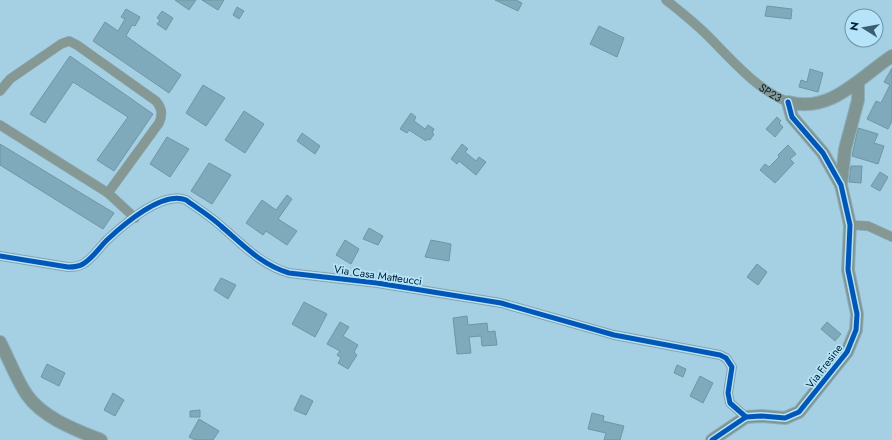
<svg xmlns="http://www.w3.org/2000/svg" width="892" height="440" viewBox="0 0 892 440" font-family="Jost,sans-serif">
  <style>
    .building { fill: #7eaabb; stroke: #7195a4 }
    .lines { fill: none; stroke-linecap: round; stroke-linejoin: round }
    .street-casing { stroke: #8cafbe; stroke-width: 10 }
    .secondary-casing { stroke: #8cafbe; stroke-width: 14 }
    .street { stroke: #869894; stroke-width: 9 }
    .secondary { stroke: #809592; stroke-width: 12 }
    .cycleway-casing { stroke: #b5e3f9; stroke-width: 8 }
    .cycleway { stroke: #0057b8; stroke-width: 5 }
    .labels { text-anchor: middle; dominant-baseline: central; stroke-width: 3.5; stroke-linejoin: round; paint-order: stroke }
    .street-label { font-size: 11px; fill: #00212f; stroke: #b5e3f9 }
  </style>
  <rect width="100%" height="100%" fill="#a5d0e4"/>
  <g class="building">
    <path d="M 175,0 L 196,0 L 189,10 Z"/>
    <path d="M 202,0 L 224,0 L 218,10 Z"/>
    <path d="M 495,0 L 516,0 L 522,3 L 518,11 Z"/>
    <path d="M 767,6 L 792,9 L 791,19 L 765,16 Z"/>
    <path d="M 237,7 L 244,11 L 239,19 L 233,15 Z"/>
    <path d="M 126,9 L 140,17 L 135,26 L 132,25 L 126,36 L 181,75 L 169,93 L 93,41 L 105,22 L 118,31 L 125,19 L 121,17 Z"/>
    <path d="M 162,11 L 173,18 L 166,30 L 157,24 L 160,20 L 157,18 Z"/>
    <path d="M 599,26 L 624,38 L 617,57 L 590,44 Z"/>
    <path d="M 70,56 L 153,114 L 114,171 L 97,160 L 128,117 L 73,82 L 45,123 L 30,114 Z"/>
    <path d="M 892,68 L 892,121 L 888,129 L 867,119 L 876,101 L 881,103 L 890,85 L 884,82 Z"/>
    <path d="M 810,69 L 823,73 L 818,92 L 799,87 L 801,80 L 807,82 Z"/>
    <path d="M 203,85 L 225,98 L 206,126 L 186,113 Z"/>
    <path d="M 244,111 L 264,124 L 245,153 L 225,140 Z"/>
    <path d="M 411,113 L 416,117 L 414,121 L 425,129 L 428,125 L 434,129 L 432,133 L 434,134 L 430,140 L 427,139 L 426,141 L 409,130 L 407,133 L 400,129 Z"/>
    <path d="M 777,117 L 781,121 L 779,123 L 783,127 L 775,137 L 766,129 Z"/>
    <path d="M 858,128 L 878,134 L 874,143 L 884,146 L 878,164 L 852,156 Z"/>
    <path d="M 302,133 L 320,146 L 315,154 L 297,141 Z"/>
    <path d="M 167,137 L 189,149 L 170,177 L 150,164 Z"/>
    <path d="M 0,144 L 114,213 L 103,229 L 0,165 Z"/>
    <path d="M 462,144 L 468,149 L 465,152 L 476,161 L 479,157 L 486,162 L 476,175 L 459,161 L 457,164 L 451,159 Z"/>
    <path d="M 788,145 L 796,154 L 790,159 L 794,163 L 775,183 L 760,170 L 765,164 L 769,167 L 779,157 L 778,155 Z"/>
    <path d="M 209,163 L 231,175 L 212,204 L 191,191 Z"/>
    <path d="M 851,166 L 862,166 L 861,183 L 849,182 Z"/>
    <path d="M 880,172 L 888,177 L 880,191 L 871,186 Z"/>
    <path d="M 287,195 L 292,199 L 278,219 L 297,231 L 287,245 L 266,231 L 263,235 L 246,223 L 262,200 L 276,210 Z"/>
    <path d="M 369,228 L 383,236 L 378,245 L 363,239 Z"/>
    <path d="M 345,240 L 359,249 L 351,264 L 336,255 Z"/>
    <path d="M 431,240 L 451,244 L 449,261 L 425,257 Z"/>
    <path d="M 757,264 L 767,272 L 758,285 L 747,277 Z"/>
    <path d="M 221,278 L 236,285 L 228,299 L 214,290 Z"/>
    <path d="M 304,302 L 327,314 L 315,337 L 292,324 Z"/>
    <path d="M 467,316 L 468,325 L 487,323 L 488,332 L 495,331 L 497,345 L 482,346 L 481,336 L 469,337 L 471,353 L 457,354 L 453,318 Z"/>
    <path d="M 340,322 L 349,327 L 343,336 L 358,345 L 354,352 L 357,355 L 348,369 L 338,363 L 341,358 L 337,355 L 340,351 L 327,344 Z"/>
    <path d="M 827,322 L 841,334 L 835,341 L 821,329 Z"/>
    <path d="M 47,364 L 65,373 L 59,386 L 41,377 Z"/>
    <path d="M 677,365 L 686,369 L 683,377 L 674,373 Z"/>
    <path d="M 700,376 L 713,383 L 703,403 L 690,396 Z"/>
    <path d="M 113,393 L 124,400 L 115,416 L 104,410 Z"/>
    <path d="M 301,395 L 313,401 L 306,415 L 294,410 Z"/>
    <path d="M 200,410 L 200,417 L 190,417 L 190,411 Z"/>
    <path d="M 592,413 L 604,416 L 603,421 L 624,426 L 620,440 L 604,440 L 606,433 L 588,429 Z"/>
    <path d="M 199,419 L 219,431 L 213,440 L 195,440 L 189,437 Z"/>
  </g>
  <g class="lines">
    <defs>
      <g id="street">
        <path id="s1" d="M 666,0 C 680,11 695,23 708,36 C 732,60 756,89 788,102"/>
        <path d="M 0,91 L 10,79 L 61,44 L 69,41 L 77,45 L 156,101 C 162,108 163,115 159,123 L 108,193"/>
        <path d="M 0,125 L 108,193 L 135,218"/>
        <path d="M 850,225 L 868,226 L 892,237"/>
        <path d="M 0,256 L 68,267 C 74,267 78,267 83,264 C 93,258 99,248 107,240 C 123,225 163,190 186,200 C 197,208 210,216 221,226 C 242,244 261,265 289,273 L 377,283 L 501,303 L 614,335 L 720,355 L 726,358 L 732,367 L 728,393 L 730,403 L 746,417"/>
      </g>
      <g id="secondary">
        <path d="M 841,185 L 845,149 L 858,100 L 858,82"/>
        <path d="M 0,342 C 9,359 16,379 27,395 C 43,418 76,430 101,440"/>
        <path d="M 712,440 L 746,417 L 761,416 L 785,418 L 799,412 L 847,352 L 856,330 L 857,314 L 848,270 L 850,225 L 841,185 L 823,153 L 792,117 L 788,102 C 831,114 860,77 892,56"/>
      </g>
    </defs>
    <use href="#street" class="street-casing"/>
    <use href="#secondary" class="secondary-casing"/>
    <use href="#street" class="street"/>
    <use href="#secondary" class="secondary"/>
    <defs>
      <g id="cycleway">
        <path d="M 0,256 L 68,267 C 74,267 78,267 83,264 C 93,258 99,248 107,240 C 123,225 163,190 186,200 C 197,208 210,216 221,226 C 242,244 261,265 289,273 L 377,283 L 501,303 L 614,335 L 720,355 L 726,358 L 732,367 L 728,393 L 730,403 L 746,417"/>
        <path d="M 712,440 L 746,417 L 761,416 L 785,418 L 799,412 L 847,352 L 856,330 L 857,314 L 848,270 L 850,225 L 841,185 L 823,153 L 792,117 L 788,102"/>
      </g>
    </defs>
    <use href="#cycleway" class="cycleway-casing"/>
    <use href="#cycleway" class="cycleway"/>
  </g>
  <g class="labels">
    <g class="street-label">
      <text stroke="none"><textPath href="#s1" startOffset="140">SP23</textPath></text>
      <text transform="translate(378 275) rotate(8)">Via Casa Matteucci</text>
      <text transform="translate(824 366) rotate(-53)">Via Fresine</text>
    </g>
  </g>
  <g transform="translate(864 28) rotate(281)"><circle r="19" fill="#b5e3f9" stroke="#6d95a8"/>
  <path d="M0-3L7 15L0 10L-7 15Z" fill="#3a5e6e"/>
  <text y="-6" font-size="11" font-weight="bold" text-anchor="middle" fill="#00212f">N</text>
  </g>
</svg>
